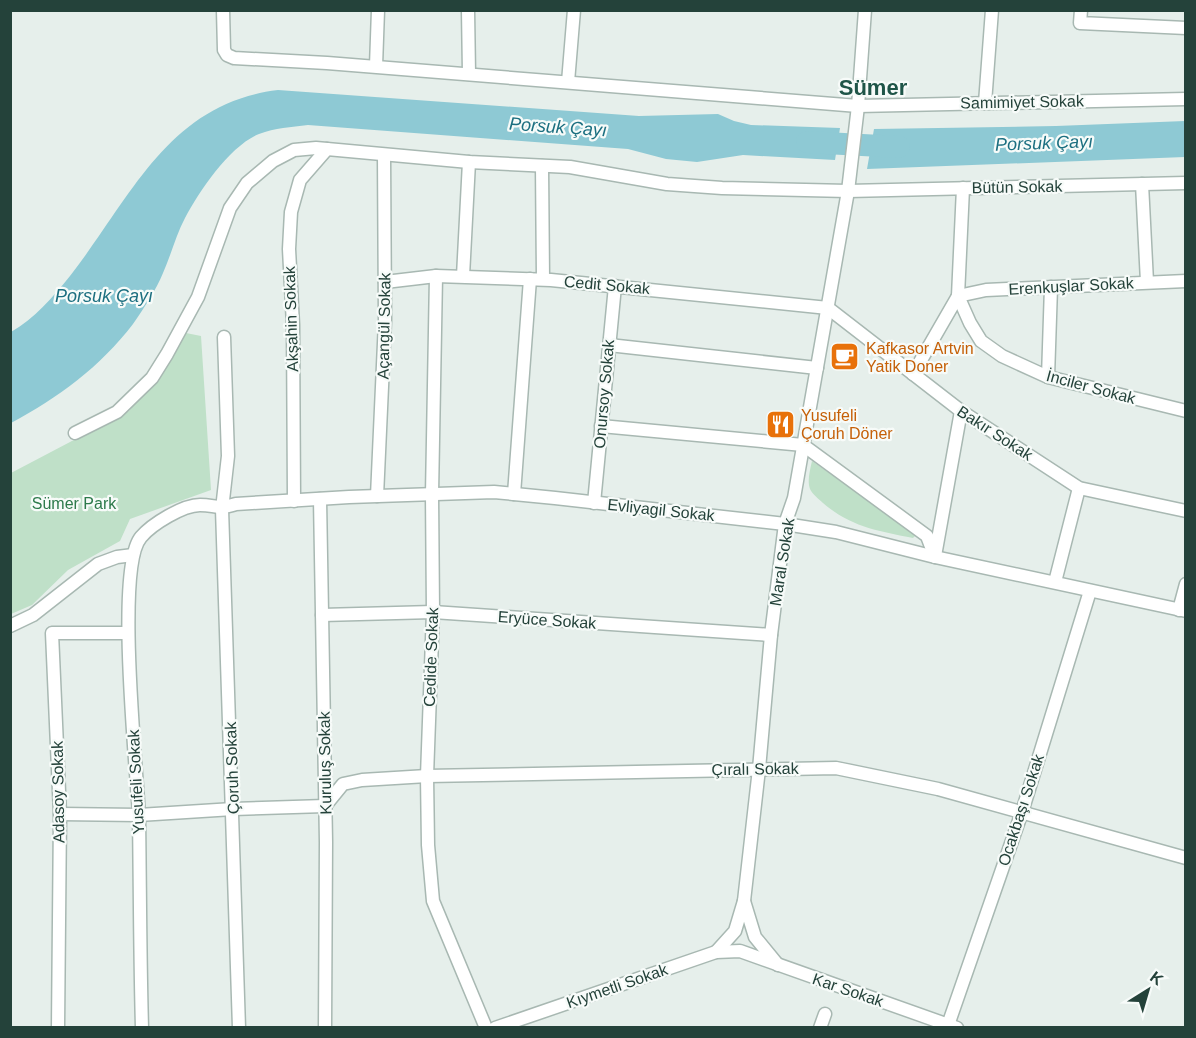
<svg xmlns="http://www.w3.org/2000/svg" width="1196" height="1038" viewBox="0 0 1196 1038" font-family="Helvetica,sans-serif">
  <style>
    .green { fill: #bfe0c8 }
    .water { fill: #8ec9d4 }
    .lines { fill: none; stroke-linecap: round; stroke-linejoin: round }
    .river { stroke: #8ec9d4; stroke-width: 22 }
    .minor-casing { stroke: #a8b8b2; stroke-width: 15 }
    .minor { stroke: #fff; stroke-width: 12 }
    .labels { text-anchor: middle; dominant-baseline: central; stroke-width: 4.5; stroke-linejoin: round; paint-order: stroke }
    .street-label { font-size: 16px; fill: #24423a; stroke: #f7fbf9 }
    .food-label { font-size: 16px; fill: #c56008; stroke: #f7fbf9; text-anchor: start }
    .park-label { font-size: 16px; fill: #2d7a4b; stroke: #f7fbf9 }
    .water-label { font-size: 18px; font-style: italic; fill: #1c6f80; stroke: #f7fbf9 }
    .district-label { font-size: 22px; font-weight: bold; fill: #1f5548; stroke: #f7fbf9 }
  </style>
  <rect width="100%" height="100%" fill="#e6efeb"/>
  <g class="green">
    <path d="M 186,333 L 201,336 L 211,490 L 130,519 L 120,541 L 68,570 L 32,605 L 11,614 L 11,473 L 129,411 L 167,364 Z"/>
    <path d="M 812,461 L 916,534 L 915,536 L 913,538 C 878,531 851,527 823,503 C 819,499 813,495 810,489 C 807,481 810,470 812,461 Z"/>
  </g>
  <g class="water">
    <path d="M 278,90 L 639,116 L 718,114 L 734,121 L 751,125 L 840,128 L 835,160 L 743,155 L 697,162 L 666,159 L 628,149 L 308,125 C 291,127 275,128 259,134 C 230,146 200,190 185,218 C 176,235 171,255 163,273 C 156,290 144,308 133,324 C 100,367 58,398 11,423 L 11,332 C 35,318 52,298 70,276 C 131,198 168,103 278,90 Z"/>
    <path d="M 1185,121 L 1185,157 L 867,169 L 874,129 L 1056,126 Z"/>
  </g>
  <g class="lines">
    <path class="river" d="M 807,142 L 899,147"/>
    <defs>
      <g id="minor">
        <path d="M 223,10 L 224,50 L 227,55 L 234,58 L 327,63 L 858,106 L 1186,99"/>
        <path d="M 468,10 L 469,74"/>
        <path d="M 1081,10 L 1080,23 L 1186,28"/>
        <path d="M 376,66 L 378,10"/>
        <path d="M 568,82 L 574,10"/>
        <path d="M 985,103 L 992,10"/>
        <path d="M 542,166 L 543,279"/>
        <path d="M 1142,184 L 1147,282"/>
        <path d="M 436,276 L 432,494 L 433,612 L 427,776 L 428,845 L 433,901 L 486,1028"/>
        <path d="M 463,276 L 469,162"/>
        <path d="M 385,282 L 436,276 L 551,280 L 828,308 L 961,411 L 1079,488 L 1186,511"/>
        <path d="M 958,296 L 970,323 L 981,341 L 1002,356 L 1048,377 L 1186,411"/>
        <path d="M 958,296 L 986,290 L 1186,281"/>
        <path d="M 224,337 L 228,456 L 222,509 L 239,1028"/>
        <path d="M 609,345 L 817,368"/>
        <path d="M 913,374 L 958,296 L 963,188"/>
        <path d="M 1048,377 L 1051,287"/>
        <path d="M 601,426 L 803,445"/>
        <path d="M 75,433 L 117,412 L 152,378 L 167,354 L 198,297 L 230,208 L 247,183 L 273,161 L 294,150 L 316,148 L 469,162 L 570,167 L 667,184 L 722,188 L 848,191 L 1186,183"/>
        <path d="M 803,445 L 927,536 L 935,557"/>
        <path d="M 514,494 L 530,279"/>
        <path d="M 377,496 L 385,321 L 384,155"/>
        <path d="M 320,499 L 326,842 L 325,1028"/>
        <path d="M 294,501 L 293,325 L 289,249 L 291,212 L 300,180 L 327,149"/>
        <path d="M 594,503 L 615,286"/>
        <path d="M 935,556 L 961,411"/>
        <path d="M 1055,582 L 1079,488"/>
        <path d="M 1179,610 L 1186,584"/>
        <path d="M 322,615 L 433,612 L 771,635"/>
        <path d="M 10,626 L 33,615 L 98,564 L 117,557 L 133,555"/>
        <path d="M 325,806 L 343,784 L 362,780 L 427,776 L 836,768 L 938,789 L 1186,858"/>
        <path d="M 60,814 L 139,815 L 233,809 L 325,806"/>
        <path d="M 744,901 L 755,937 L 778,965"/>
        <path d="M 716,952 L 735,931 L 744,901 L 759,769 L 771,635 L 785,524 L 794,498 L 848,191 L 858,106 L 865,10"/>
        <path d="M 58,1028 L 60,814 L 52,633 L 128,633"/>
        <path d="M 142,1028 C 140,957 140,887 139,817 C 137,769 115,567 141,537 C 152,524 183,505 200,505 C 216,505 217,510 236,504 L 349,497 L 494,492 L 555,498 L 785,524 L 836,532 L 935,557 L 1186,611"/>
        <path d="M 495,1028 L 716,952 L 740,951 L 957,1028"/>
        <path d="M 820,1028 L 825,1014"/>
        <path d="M 947,1028 L 1022,812 L 1090,591"/>
      </g>
    </defs>
    <use href="#minor" class="minor-casing"/>
    <use href="#minor" class="minor"/>
  </g>
  <defs>
    <symbol id="cafe-square" viewBox="-11 -11 22 22"><rect x="-9" y="-9" width="18" height="18" rx="4" fill="#e8710a" stroke="#f7fbf9"/><path d="M-5.5-4.5H6V0H3Q3 3.5 0 3.5H-2.5Q-5.5 3.5-5.5 0ZM3-3.2v2h1.7v-2ZM-6 4.5H4V6H-6Z" fill="#fff"/></symbol>
    <symbol id="restaurant-square" viewBox="-11 -11 22 22"><rect x="-9" y="-9" width="18" height="18" rx="4" fill="#e8710a" stroke="#f7fbf9"/><path d="M-5-6h1v4h1v-4h1v4h1v-4h1v5L-1.5 .5V6h-2V.5L-5-1ZM5-6V6H3V1.5H1.5Q1.5-4 5-6Z" fill="#fff"/></symbol>
  </defs>
  <g fill-rule="evenodd">
    <use href="#cafe-square" x="828" y="340" width="33" height="33"/>
    <use href="#restaurant-square" x="764" y="408" width="33" height="33"/>
  </g>
  <g class="labels">
    <g class="street-label">
      <text transform="translate(1022 102) rotate(-1)">Samimiyet Sokak</text>
      <text transform="translate(1017 187) rotate(-1)">Bütün Sokak</text>
      <text transform="translate(607 285) rotate(5)">Cedit Sokak</text>
      <text transform="translate(1071 286) rotate(-3)">Erenkuşlar Sokak</text>
      <text transform="translate(291 319) rotate(-92)">Akşahin Sokak</text>
      <text transform="translate(384 326) rotate(-89)">Açangül Sokak</text>
      <text transform="translate(1091 387) rotate(15)">İnciler Sokak</text>
      <text transform="translate(604 394) rotate(-85)">Onursoy Sokak</text>
      <text transform="translate(995 433) rotate(33)">Bakır Sokak</text>
      <text transform="translate(661 510) rotate(6)">Evliyagil Sokak</text>
      <text transform="translate(782 562) rotate(-81)">Maral Sokak</text>
      <text transform="translate(547 620) rotate(4)">Eryüce Sokak</text>
      <text transform="translate(431 657) rotate(-88)">Cedide Sokak</text>
      <text transform="translate(325 763) rotate(-91)">Kuruluş Sokak</text>
      <text transform="translate(232 768) rotate(-92)">Çoruh Sokak</text>
      <text transform="translate(755 769) rotate(-1)">Çıralı Sokak</text>
      <text transform="translate(136 782) rotate(-93)">Yusufeli Sokak</text>
      <text transform="translate(58 792) rotate(-91)">Adasoy Sokak</text>
      <text transform="translate(1021 810) rotate(-72)">Ocakbaşı Sokak</text>
      <text transform="translate(617 986) rotate(-19)">Kıymetli Sokak</text>
      <text transform="translate(848 990) rotate(19)">Kar Sokak</text>
    </g>
    <g class="food-label">
      <text x="866" y="348">Kafkasor Artvin<tspan x="866" dy="18">Yatik Doner</tspan></text>
      <text x="801" y="415">Yusufeli<tspan x="801" dy="18">Çoruh Döner</tspan></text>
    </g>
    <g class="park-label">
      <text x="74" y="503">Sümer Park</text>
    </g>
    <g class="water-label">
      <text transform="translate(558 127) rotate(4)">Porsuk Çayı</text>
      <text transform="translate(1044 143) rotate(-2)">Porsuk Çayı</text>
      <text x="104" y="296">Porsuk Çayı</text>
    </g>
    <g class="district-label">
      <text x="873" y="87">Sümer</text>
    </g>
  </g>
  <rect width="1196" height="1038" fill="none" stroke="#24423a" stroke-width="24"/>
  <g transform="translate(1148 990) rotate(37)" stroke="#f7fbf9" stroke-width="4.5" paint-order="stroke">
  <path d="M0-4.5L10 22L0 15L-10 22Z" fill="#24423a"/>
  <text y="-9" font-size="16" font-weight="bold" text-anchor="middle" fill="#24423a">K</text>
  </g>
</svg>
